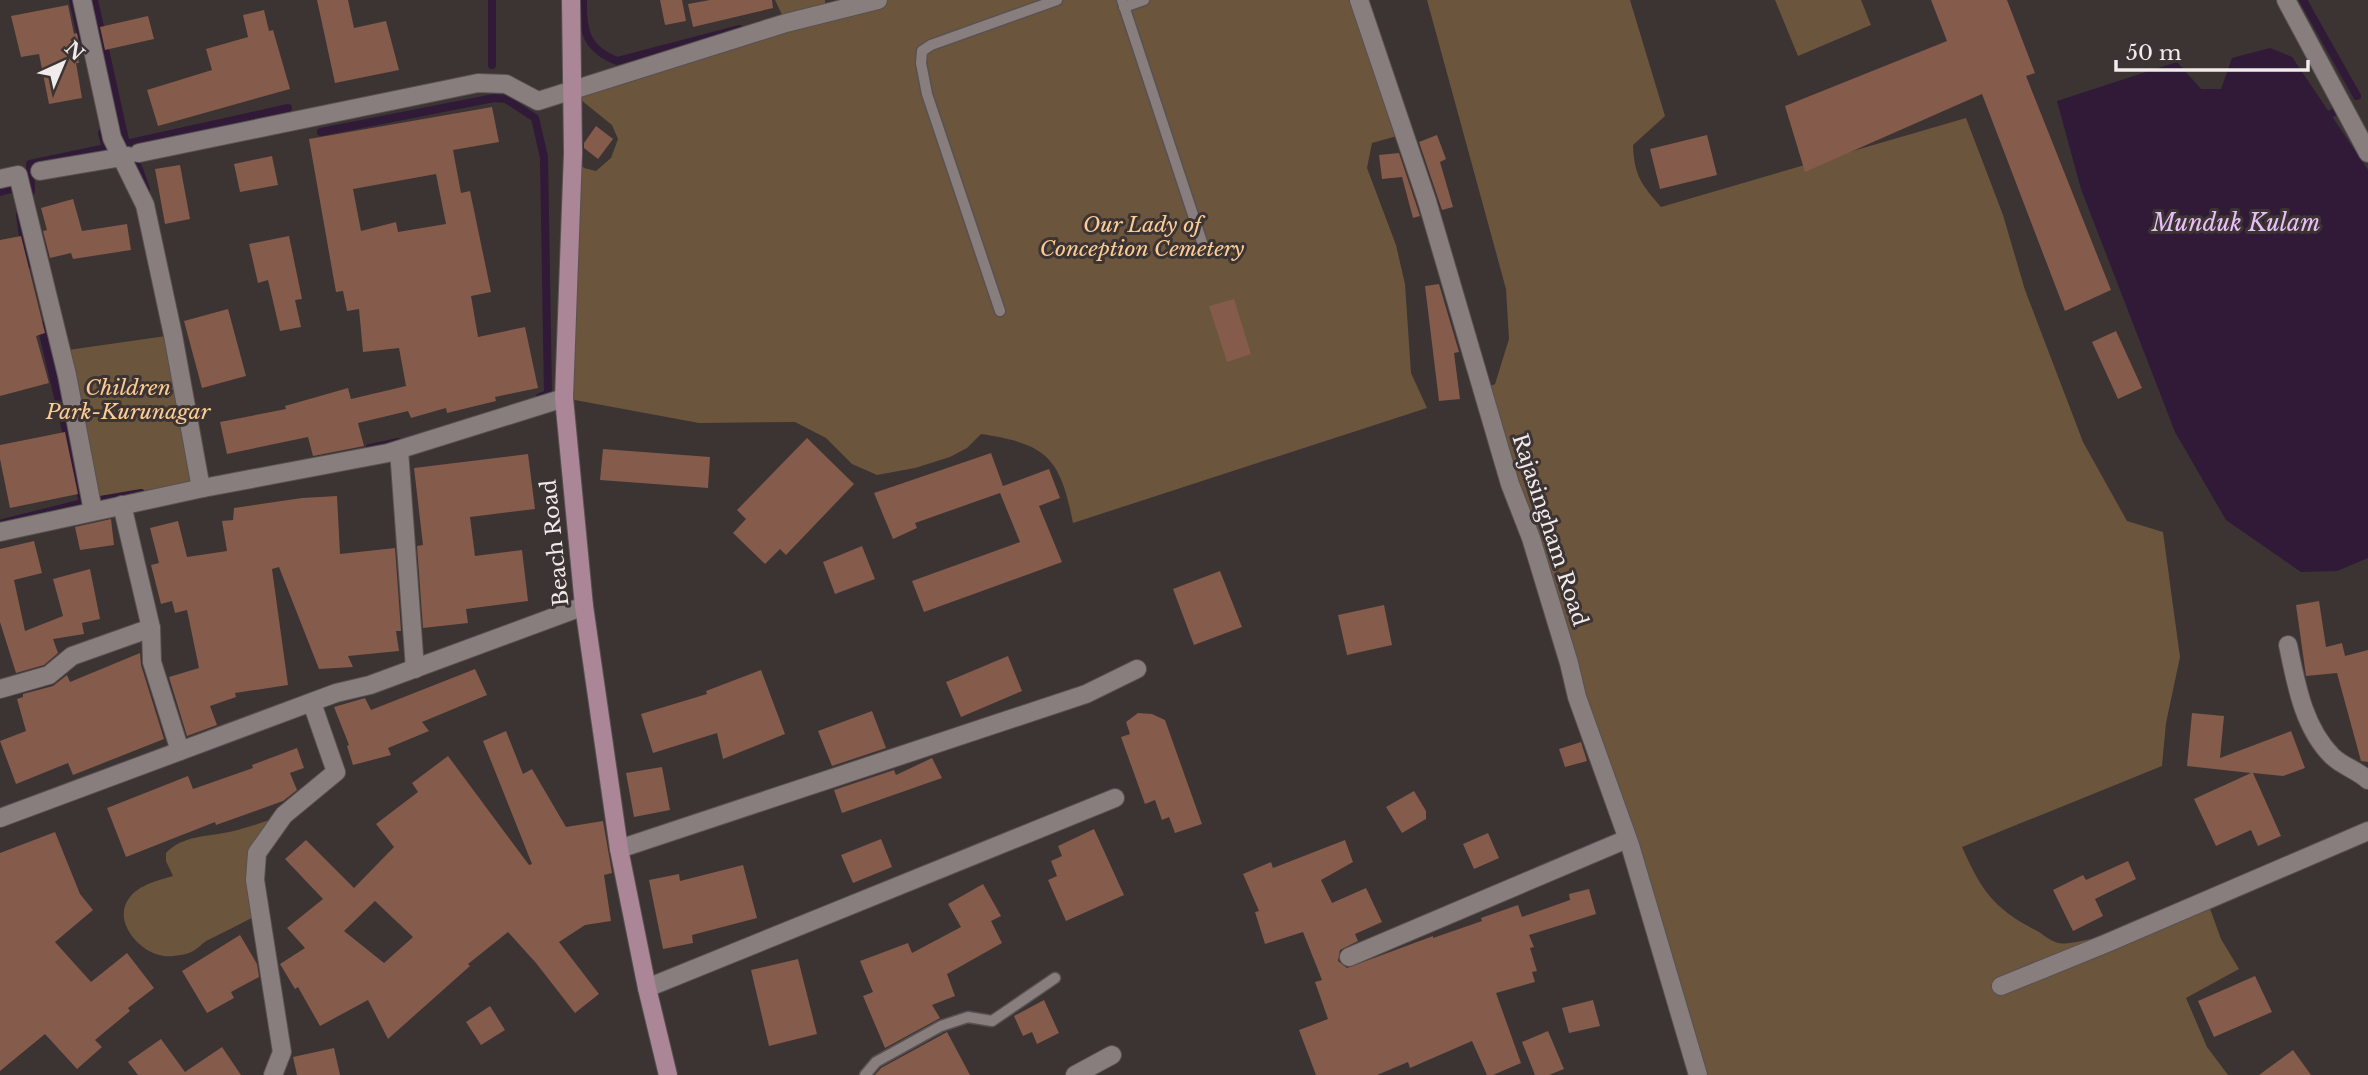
<svg xmlns="http://www.w3.org/2000/svg" width="2368" height="1075" viewBox="0 0 2368 1075" font-family="'Libre Baskerville',serif">
  <style>
    .green { fill: #6b553d }
    .water { fill: #301a38 }
    .lines { fill: none; stroke-linecap: round; stroke-linejoin: round }
    .stream { stroke: #301a38; stroke-width: 8 }
    .building { fill: #855b4b; fill-rule: evenodd }
    .lane-casing { stroke: #595151; stroke-width: 13 }
    .street-casing { stroke: #595151; stroke-width: 20 }
    .secondary-casing { stroke: #595151; stroke-width: 20 }
    .lane { stroke: #897e7e; stroke-width: 10 }
    .street { stroke: #897e7e; stroke-width: 18 }
    .secondary { stroke: #ab8697; stroke-width: 18 }
    .labels { text-anchor: middle; dominant-baseline: central; stroke-width: 6; stroke-linejoin: round; paint-order: stroke }
    .park-label { font-size: 21px; font-style: italic; fill: #fdcc94; stroke: #3c3333 }
    .street-label { font-size: 21px; fill: #f1ebeb; stroke: #3c3333 }
    .water-label { font-size: 23px; font-style: italic; fill: #e9bff9; stroke: #3c3333 }
  </style>
  <rect width="100%" height="100%" fill="#3c3333"/>
  <g class="green">
    <path d="M 775,0 L 825,0 L 826,12 L 878,0 L 1359,0 L 1404,134 L 1372,143 L 1367,168 L 1396,245 L 1405,284 L 1411,373 L 1427,408 L 1073,523 C 1060,457 1047,444 981,434 L 967,448 L 950,457 L 915,468 L 877,475 L 852,464 L 826,438 L 795,422 L 699,423 L 564,398 L 573,155 L 584,168 L 596,171 L 611,158 L 618,139 L 612,125 L 571,92 L 786,23 Z"/>
    <path d="M 1427,0 L 1630,0 L 1665,116 L 1633,145 C 1634,176 1642,185 1661,207 L 1966,118 L 2003,215 L 2025,290 L 2083,442 L 2127,521 L 2163,532 L 2180,657 L 2166,723 L 2162,766 L 1962,847 C 1982,892 1994,909 2039,932 C 2045,936 2051,941 2058,943 C 2074,948 2185,913 2209,906 L 2221,939 L 2239,969 L 2186,998 L 2207,1047 L 2228,1075 L 1698,1075 L 1482,390 L 1495,384 L 1509,339 L 1506,289 Z"/>
    <path d="M 1775,0 L 1861,0 L 1871,25 L 1798,56 Z"/>
    <path d="M 173,335 L 200,483 L 93,511 L 61,351 Z"/>
    <path d="M 284,815 L 257,853 L 261,913 C 244,922 226,931 208,940 C 202,943 197,950 191,952 C 185,955 170,957 164,956 C 139,953 111,920 130,897 C 139,885 159,880 173,876 L 166,861 L 166,853 C 183,835 207,837 229,832 C 248,828 266,821 284,815 Z"/>
  </g>
  <path class="water" d="M 2270,48 L 2292,57 L 2368,170 L 2368,558 L 2337,571 L 2301,572 L 2226,520 L 2175,432 L 2081,189 L 2057,101 L 2177,62 L 2201,89 L 2221,89 L 2232,58 Z"/>
  <g class="lines">
    <g class="stream">
      <path d="M 73,0 L 83,45"/>
      <path d="M 94,0 L 126,144 L 288,108"/>
      <path d="M 492,0 L 492,65"/>
      <path d="M 583,0 C 582,30 586,49 617,61 L 739,29"/>
      <path d="M 2303,0 L 2357,96"/>
      <path d="M 2331,114 L 2334,112"/>
      <path d="M 321,132 L 494,98 L 506,99 L 535,118 L 544,157 L 548,394 L 540,397"/>
      <path d="M 126,144 L 139,169 L 146,189"/>
      <path d="M 31,191 L 30,164 L 106,148 L 102,133"/>
      <path d="M 0,192 L 15,188 L 17,195"/>
      <path d="M 20,215 L 27,265"/>
      <path d="M 41,325 L 83,503"/>
      <path d="M 370,448 L 398,442"/>
      <path d="M 3,523 L 83,503 L 141,493"/>
    </g>
  </g>
  <g class="building">
    <path d="M 317,0 L 348,0 L 354,28 L 386,21 L 399,70 L 335,83 Z"/>
    <path d="M 660,0 L 682,0 L 686,21 L 665,25 Z"/>
    <path d="M 710,0 L 772,0 L 773,8 L 693,27 L 688,4 Z"/>
    <path d="M 1931,0 L 2007,0 L 2035,73 L 2026,76 L 2111,290 L 2065,311 L 1982,94 L 1805,172 L 1785,106 L 1947,41 Z"/>
    <path d="M 68,5 L 74,34 L 77,33 L 82,56 L 78,57 L 79,63 L 76,63 L 82,98 L 49,104 L 39,54 L 21,57 L 11,16 Z"/>
    <path d="M 264,10 L 269,31 L 273,30 L 290,89 L 158,126 L 147,90 L 212,70 L 206,49 L 248,37 L 243,15 Z"/>
    <path d="M 148,16 L 154,39 L 105,50 L 100,27 Z"/>
    <path d="M 492,107 L 499,142 L 453,150 L 461,193 L 470,191 L 491,292 L 471,296 L 478,337 L 525,327 L 538,388 L 495,397 L 496,401 L 447,413 L 446,408 L 411,418 L 408,411 L 358,423 L 364,446 L 313,456 L 308,437 L 227,454 L 220,422 L 286,409 L 285,406 L 348,388 L 351,399 L 406,386 L 399,348 L 363,352 L 359,309 L 347,311 L 343,291 L 336,292 L 309,139 ZM 436,174 L 446,224 L 398,232 L 396,222 L 361,231 L 353,189 Z"/>
    <path d="M 596,126 L 613,139 L 598,159 L 584,148 L 584,143 Z"/>
    <path d="M 1437,135 L 1446,159 L 1440,162 L 1453,207 L 1442,210 L 1419,142 Z"/>
    <path d="M 1707,135 L 1717,175 L 1660,189 L 1650,149 Z"/>
    <path d="M 1399,153 L 1420,216 L 1413,218 L 1402,177 L 1382,179 L 1379,155 Z"/>
    <path d="M 272,156 L 278,185 L 240,192 L 234,164 Z"/>
    <path d="M 180,165 L 190,219 L 165,224 L 155,169 Z"/>
    <path d="M 73,199 L 82,231 L 127,224 L 131,250 L 73,259 L 71,253 L 50,258 L 43,231 L 47,230 L 41,208 Z"/>
    <path d="M 21,236 L 45,333 L 36,336 L 49,383 L 0,396 L 0,240 Z"/>
    <path d="M 289,236 L 302,299 L 295,300 L 301,327 L 280,331 L 268,280 L 258,283 L 249,244 Z"/>
    <path d="M 1439,284 L 1459,352 L 1454,353 L 1460,399 L 1439,401 L 1425,286 Z"/>
    <path d="M 1234,299 L 1251,354 L 1227,362 L 1209,306 Z"/>
    <path d="M 228,309 L 246,376 L 202,388 L 184,321 Z"/>
    <path d="M 2116,331 L 2142,388 L 2118,399 L 2092,342 Z"/>
    <path d="M 65,432 L 78,494 L 10,508 L 0,459 L 0,445 Z"/>
    <path d="M 807,438 L 854,484 L 786,555 L 780,549 L 765,564 L 733,533 L 746,519 L 737,510 Z"/>
    <path d="M 603,449 L 710,457 L 708,488 L 600,480 Z"/>
    <path d="M 991,453 L 1003,486 L 1049,469 L 1060,498 L 1039,506 L 1062,562 L 924,612 L 912,581 L 1020,542 L 1000,493 L 915,523 L 917,528 L 893,539 L 874,493 Z"/>
    <path d="M 528,454 L 535,509 L 470,517 L 475,556 L 522,550 L 528,601 L 466,609 L 468,623 L 423,628 L 417,546 L 423,545 L 414,468 Z"/>
    <path d="M 337,496 L 340,554 L 395,548 L 401,631 L 396,631 L 399,651 L 348,656 L 353,667 L 319,669 L 279,567 L 272,569 L 288,685 L 235,693 L 236,697 L 210,706 L 217,725 L 187,736 L 169,677 L 199,668 L 187,610 L 175,613 L 172,601 L 161,604 L 151,565 L 159,563 L 150,528 L 178,521 L 187,557 L 227,551 L 222,521 L 233,520 L 234,508 L 302,498 Z"/>
    <path d="M 111,519 L 114,545 L 80,550 L 75,527 Z"/>
    <path d="M 34,541 L 42,573 L 14,580 L 25,631 L 63,616 L 53,579 L 90,569 L 100,619 L 82,623 L 84,634 L 53,639 L 58,653 L 44,665 L 16,673 L 0,622 L 0,549 Z"/>
    <path d="M 862,546 L 875,579 L 835,594 L 823,562 Z"/>
    <path d="M 1220,571 L 1242,627 L 1194,645 L 1173,589 Z"/>
    <path d="M 2319,601 L 2326,647 L 2342,643 L 2345,656 L 2368,650 L 2368,762 L 2361,761 L 2337,673 L 2306,676 L 2296,605 Z"/>
    <path d="M 1384,605 L 1392,645 L 1347,655 L 1338,615 Z"/>
    <path d="M 140,653 L 141,665 L 164,739 L 73,775 L 68,763 L 16,784 L 0,741 L 26,731 L 17,699 L 23,697 L 23,694 L 53,686 L 67,675 L 70,682 Z"/>
    <path d="M 1008,656 L 1022,691 L 961,717 L 946,682 Z"/>
    <path d="M 475,669 L 487,695 L 422,722 L 429,731 L 388,748 L 391,755 L 353,765 L 347,746 L 349,745 L 334,707 L 365,698 L 371,710 Z"/>
    <path d="M 761,670 L 785,734 L 723,759 L 717,733 L 653,753 L 641,714 L 707,694 L 706,691 Z"/>
    <path d="M 872,711 L 886,748 L 832,766 L 818,731 Z"/>
    <path d="M 1138,713 L 1152,714 L 1165,720 L 1202,824 L 1175,833 L 1169,817 L 1162,820 L 1155,800 L 1145,804 L 1121,737 L 1130,734 L 1126,722 Z"/>
    <path d="M 2192,713 L 2224,716 L 2220,758 L 2291,731 L 2305,768 L 2283,776 L 2253,773 L 2281,836 L 2258,846 L 2251,830 L 2216,846 L 2194,799 L 2251,773 L 2187,766 Z"/>
    <path d="M 506,731 L 523,774 L 532,769 L 566,827 L 603,821 L 612,873 L 604,875 L 611,921 L 585,925 L 559,942 L 599,994 L 575,1013 L 536,963 L 508,932 L 468,964 L 470,966 L 388,1039 L 368,1000 L 320,1026 L 298,987 L 295,989 L 280,964 L 305,948 L 287,928 L 323,899 L 285,859 L 306,840 L 354,888 L 394,847 L 376,824 L 418,792 L 412,783 L 448,756 L 529,865 L 532,864 L 483,741 ZM 375,901 L 413,937 L 384,963 L 344,931 Z"/>
    <path d="M 1581,742 L 1587,761 L 1565,767 L 1559,749 Z"/>
    <path d="M 297,748 L 304,768 L 290,773 L 297,790 L 283,801 L 216,825 L 215,822 L 126,857 L 107,808 L 188,776 L 193,789 L 253,768 L 252,765 Z"/>
    <path d="M 932,758 L 942,778 L 842,813 L 834,790 L 894,770 L 896,775 Z"/>
    <path d="M 662,767 L 670,810 L 634,817 L 626,773 Z"/>
    <path d="M 1414,791 L 1426,811 L 1426,819 L 1402,833 L 1386,807 Z"/>
    <path d="M 1094,829 L 1124,895 L 1066,921 L 1048,880 L 1057,876 L 1051,861 L 1062,856 L 1058,846 Z"/>
    <path d="M 55,832 L 80,894 L 93,910 L 55,942 L 91,982 L 127,953 L 154,988 L 128,1008 L 130,1011 L 95,1040 L 102,1047 L 77,1069 L 45,1034 L 0,1071 L 0,853 Z"/>
    <path d="M 1488,833 L 1499,858 L 1474,869 L 1463,844 Z"/>
    <path d="M 881,839 L 892,867 L 853,883 L 841,855 Z"/>
    <path d="M 1345,840 L 1353,862 L 1321,880 L 1332,903 L 1366,888 L 1382,922 L 1355,934 L 1358,941 L 1340,950 L 1338,961 L 1347,968 L 1433,936 L 1433,938 L 1482,921 L 1481,918 L 1518,905 L 1522,917 L 1570,900 L 1569,894 L 1589,889 L 1596,914 L 1529,935 L 1534,947 L 1530,948 L 1537,971 L 1532,972 L 1535,982 L 1496,993 L 1521,1063 L 1493,1075 L 1487,1075 L 1472,1041 L 1410,1068 L 1408,1062 L 1377,1075 L 1316,1075 L 1299,1030 L 1328,1019 L 1315,982 L 1322,980 L 1303,932 L 1265,944 L 1255,912 L 1259,911 L 1243,874 L 1271,862 L 1273,868 Z"/>
    <path d="M 2128,861 L 2136,879 L 2095,899 L 2103,916 L 2073,931 L 2053,890 L 2083,875 L 2086,880 Z"/>
    <path d="M 743,865 L 757,918 L 692,935 L 693,943 L 663,949 L 649,880 L 679,874 L 680,881 Z"/>
    <path d="M 983,884 L 1001,916 L 991,921 L 1002,943 L 947,974 L 955,996 L 932,1005 L 940,1018 L 885,1048 L 863,996 L 873,992 L 860,961 L 908,943 L 912,953 L 961,927 L 948,904 Z"/>
    <path d="M 240,935 L 257,964 L 259,977 L 231,992 L 234,998 L 207,1013 L 182,971 Z"/>
    <path d="M 798,959 L 817,1034 L 769,1046 L 751,970 Z"/>
    <path d="M 2255,976 L 2272,1012 L 2214,1037 L 2198,1001 Z"/>
    <path d="M 1044,1000 L 1059,1033 L 1037,1044 L 1032,1032 L 1023,1036 L 1014,1016 Z"/>
    <path d="M 1593,1000 L 1600,1026 L 1569,1033 L 1562,1008 Z"/>
    <path d="M 490,1006 L 505,1030 L 481,1045 L 466,1022 Z"/>
    <path d="M 1548,1031 L 1564,1069 L 1549,1075 L 1535,1075 L 1522,1042 Z"/>
    <path d="M 947,1032 L 970,1075 L 875,1075 L 881,1068 Z"/>
    <path d="M 161,1039 L 185,1072 L 222,1047 L 241,1075 L 138,1075 L 128,1062 Z"/>
    <path d="M 334,1048 L 340,1075 L 297,1075 L 293,1057 Z"/>
    <path d="M 2293,1050 L 2311,1075 L 2259,1075 Z"/>
  </g>
  <g class="lines">
    <defs>
      <g id="lane">
        <path d="M 1122,0 L 1204,248"/>
        <path d="M 1124,7 L 1144,0"/>
        <path d="M 1000,311 L 927,94 L 921,63 L 922,51 L 931,45 L 1057,0"/>
        <path d="M 865,1075 L 876,1062 L 941,1026 L 968,1017 L 992,1021 L 1055,978"/>
      </g>
      <g id="street">
        <path d="M 82,0 L 112,138 L 145,205 L 173,335 L 200,483 L 203,488"/>
        <path d="M 1359,0 L 1427,201 L 1510,484 L 1531,538 L 1569,663 L 1577,697 L 1630,845 L 1698,1075"/>
        <path d="M 2286,0 L 2368,153"/>
        <path d="M 139,153 L 478,83 L 506,84 L 538,101 L 786,23 L 878,0"/>
        <path d="M 40,171 L 128,156"/>
        <path d="M 0,179 L 18,175 L 67,375 L 93,511"/>
        <path d="M 399,450 L 415,669"/>
        <path d="M 122,505 L 151,628 L 152,662 L 180,751"/>
        <path d="M 0,532 L 203,488 L 388,453 L 564,398"/>
        <path d="M 2288,645 C 2296,683 2303,727 2332,756 C 2342,766 2357,770 2368,780"/>
        <path d="M 0,689 L 49,675 L 72,656 L 151,628"/>
        <path d="M 0,818 L 336,693 L 370,685 L 584,606"/>
        <path d="M 619,849 L 1086,694 L 1137,669"/>
        <path d="M 1349,957 L 1627,839"/>
        <path d="M 2001,986 L 2107,943 L 2368,831"/>
        <path d="M 647,988 L 1115,798"/>
        <path d="M 273,1075 L 282,1052 L 255,880 L 257,853 L 284,815 L 336,772 L 312,703"/>
        <path d="M 1075,1075 L 1112,1055"/>
      </g>
      <path id="secondary" d="M 571,0 L 573,153 L 564,398 L 584,606 L 619,849 L 647,988 L 668,1075"/>
    </defs>
    <use href="#lane" class="lane-casing"/>
    <use href="#street" class="street-casing"/>
    <use href="#secondary" class="secondary-casing"/>
    <use href="#lane" class="lane"/>
    <use href="#street" class="street"/>
    <use href="#secondary" class="secondary"/>
  </g>
  <g class="labels">
    <g class="park-label">
      <text x="1142" y="225">Our Lady of<tspan x="1142" dy="24">Conception Cemetery</tspan></text>
      <text x="128" y="388">Children<tspan x="128" dy="24">Park-Kurunagar</tspan></text>
    </g>
    <g class="street-label">
      <text transform="translate(1550 530) rotate(72)">Rajasingham Road</text>
      <text transform="translate(555 543) rotate(-96)">Beach Road</text>
    </g>
    <g class="water-label">
      <text x="2236" y="223">Munduk Kulam</text>
    </g>
  </g>
  <g transform="translate(63 63) rotate(44)" stroke="#3c3333" stroke-width="5" paint-order="stroke">
  <path d="M0-5L12 26L0 18L-12 26Z" fill="#f1ebeb"/>
  <text y="-10" font-size="19" font-weight="bold" text-anchor="middle" fill="#f1ebeb">N</text>
  </g>
  <path d="M2116 60v10h192v-10" fill="none" stroke="#f1ebeb" stroke-width="3.5"/>
  <text x="2126" y="60" font-size="21" fill="#f1ebeb" stroke="#3c3333" stroke-width="5" paint-order="stroke">50 m</text>
</svg>
